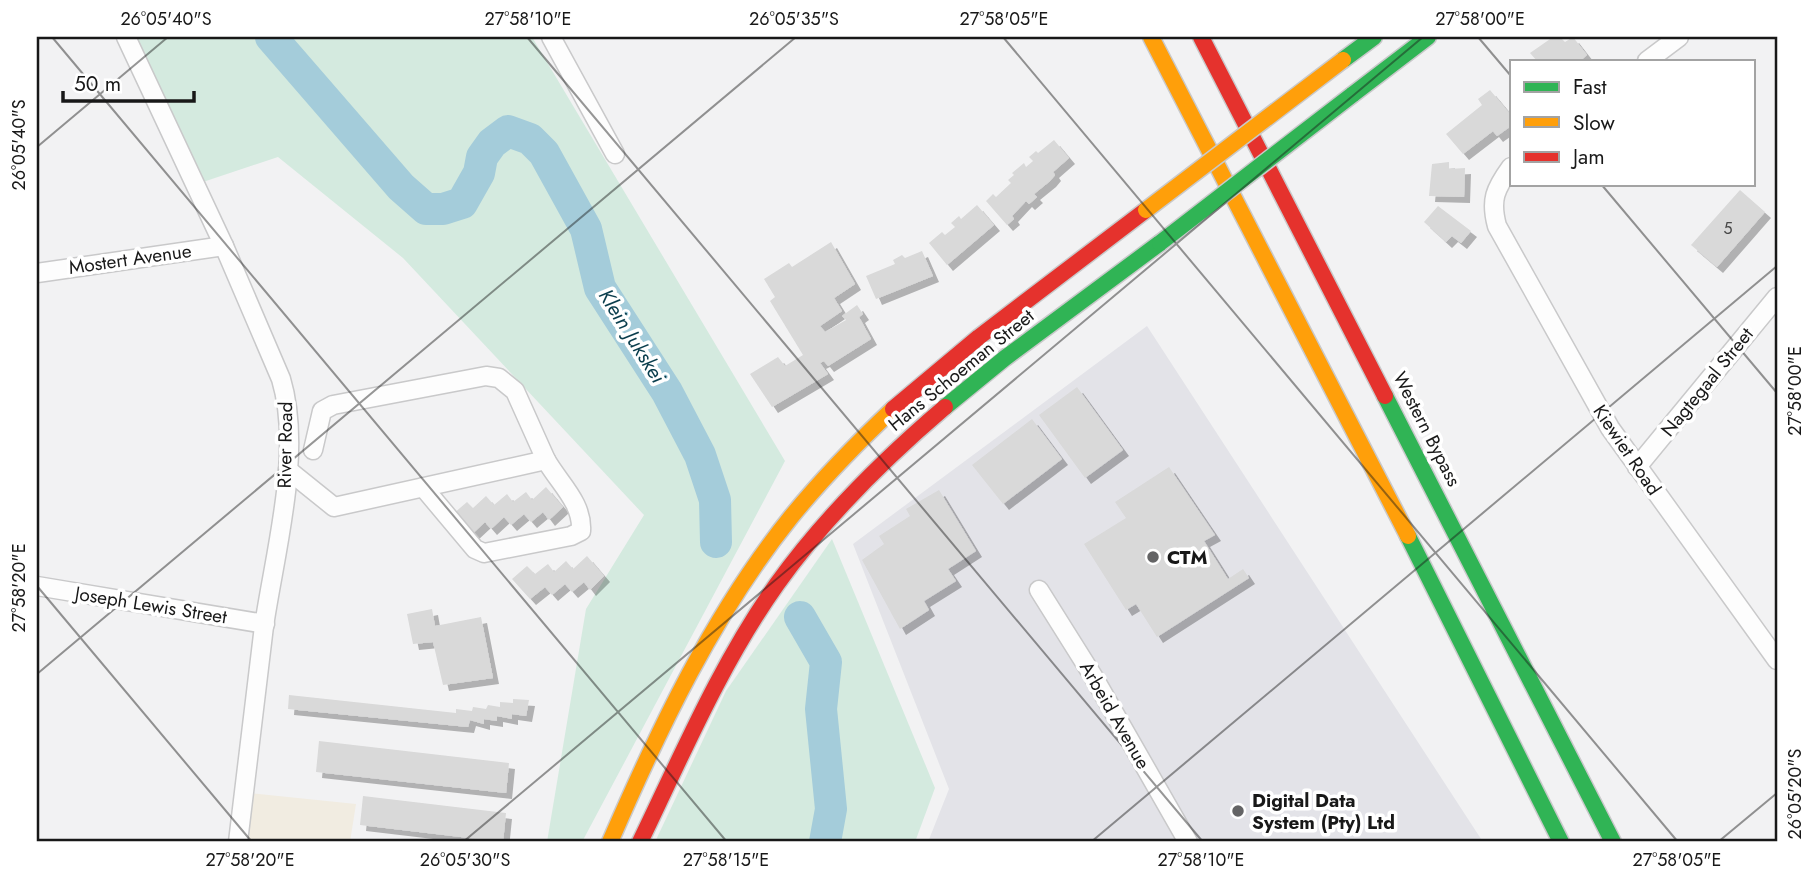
<svg xmlns="http://www.w3.org/2000/svg" width="1814" height="879" viewBox="0 0 1814 879" font-family="Jost,sans-serif">
  <style>
    .commercial { fill: #f1ece1 }
    .built { fill: #e3e3e8 }
    .green { fill: #d4eadf }
    .lines { fill: none; stroke-linecap: round; stroke-linejoin: round }
    .river { stroke: #a4ccda; stroke-width: 32 }
    .building { fill: #d9d9d9; filter: url(#shadow) }
    .street-casing { stroke: #c9c9ca; stroke-width: 21 }
    .fast-casing { stroke: #c9c9ca; stroke-width: 19 }
    .slow-casing { stroke: #c9c9ca; stroke-width: 19 }
    .jam-casing { stroke: #c9c9ca; stroke-width: 19 }
    .street { stroke: #fdfdfd; stroke-width: 18 }
    .fast { stroke: #30b455; stroke-width: 16 }
    .slow { stroke: #ff9f0a; stroke-width: 16 }
    .jam { stroke: #e5322d; stroke-width: 16 }
    .fast-bridge-casing { stroke: #c9c9ca; stroke-width: 19; stroke-linecap: butt }
    .slow-bridge-casing { stroke: #c9c9ca; stroke-width: 19; stroke-linecap: butt }
    .fast-bridge { stroke: #30b455; stroke-width: 16 }
    .slow-bridge { stroke: #ff9f0a; stroke-width: 16 }
    .ticks { fill: none; stroke: #181818; stroke-width: 2; stroke-opacity: 0.45 }
    .poi-dot { fill: #646465; stroke: #fff; stroke-width: 2.5 }
    .labels { text-anchor: middle; dominant-baseline: central; stroke-width: 7; stroke-linejoin: round; paint-order: stroke }
    .number-label { font-size: 16px; fill: #484848 }
    .street-label { font-size: 19px; fill: #181818; stroke: #fff }
    .poi-label { font-size: 19px; font-weight: bold; fill: #181818; stroke: #fff; text-anchor: start }
    .water-label { font-size: 21px; font-style: italic; fill: #093d4c; stroke: #fff }
    .neatline { fill: none; stroke: #181818; stroke-width: 2.5 }
    .ticks-label { font-size: 18px; text-anchor: middle; fill: #181818 }
  </style>
  <defs>
    <filter id="shadow"><feDropShadow dx="6" dy="6" stdDeviation="0" flood-color="#0004"/></filter>
  </defs>
  <rect width="100%" height="100%" fill="#f2f2f3"/>
  <path class="commercial" d="M 240,792 L 356,804 L 350,842 L 235,842 Z"/>
  <path class="built" d="M 1147,326 L 1483,842 L 928,842 L 949,789 L 853,544 Z"/>
  <g class="green">
    <path d="M 131,37 L 532,37 L 785,461 L 582,842 L 547,842 L 586,609 L 644,515 L 403,258 L 278,157 L 200,183 Z"/>
    <path d="M 832,539 L 935,788 L 915,842 L 655,842 L 726,691 Z"/>
  </g>
  <g class="lines">
    <g class="river">
      <path d="M 271,37 L 401,187 L 426,209 L 443,209 L 462,203 L 479,173 L 482,157 L 492,143 L 508,131 L 530,139 L 544,153 L 586,229 L 600,288 L 667,392 L 700,455 L 715,500 L 716,542"/>
      <path d="M 800,617 L 826,662 L 821,709 L 831,809 L 825,842"/>
    </g>
  </g>
  <g class="building">
    <path d="M 1553,37 L 1560,37 L 1565,42 L 1573,37 L 1587,55 L 1580,61 L 1537,61 L 1530,53 Z"/>
    <path d="M 1490,90 L 1511,115 L 1511,126 L 1497,136 L 1493,131 L 1463,154 L 1446,134 L 1482,105 L 1478,99 Z"/>
    <path d="M 1054,140 L 1069,158 L 1053,172 L 1055,175 L 1050,181 L 1034,194 L 1037,197 L 1029,204 L 1026,201 L 1012,216 L 1014,219 L 1007,225 L 986,201 L 993,194 L 996,197 L 1011,183 L 1008,180 L 1014,175 L 1012,173 L 1024,163 L 1026,167 L 1033,161 L 1029,157 L 1036,151 L 1038,153 Z"/>
    <path d="M 1449,162 L 1449,169 L 1465,168 L 1464,197 L 1429,196 L 1432,164 Z"/>
    <path d="M 1740,190 L 1765,212 L 1717,267 L 1691,245 Z"/>
    <path d="M 977,205 L 994,225 L 947,265 L 929,243 L 942,232 L 945,235 L 955,227 L 951,223 L 959,216 L 961,219 Z"/>
    <path d="M 1438,206 L 1471,231 L 1461,243 L 1452,236 L 1446,242 L 1424,222 Z"/>
    <path d="M 831,242 L 855,284 L 834,298 L 842,311 L 820,326 L 825,332 L 846,320 L 842,316 L 857,305 L 863,314 L 859,317 L 871,339 L 828,366 L 824,361 L 820,363 L 828,374 L 772,407 L 750,374 L 778,357 L 785,366 L 803,355 L 770,301 L 775,297 L 764,279 L 789,263 L 792,267 Z"/>
    <path d="M 922,251 L 933,276 L 876,299 L 866,276 L 895,264 L 893,260 L 902,255 L 905,258 Z"/>
    <path d="M 1077,387 L 1123,450 L 1085,478 L 1039,415 Z"/>
    <path d="M 1032,419 L 1062,459 L 1003,504 L 972,465 Z"/>
    <path d="M 1169,467 L 1215,535 L 1204,541 L 1228,579 L 1243,569 L 1249,578 L 1157,637 L 1136,604 L 1126,610 L 1084,544 L 1126,518 L 1115,502 Z"/>
    <path d="M 546,487 L 563,507 L 549,520 L 543,512 L 531,522 L 524,514 L 511,525 L 504,517 L 491,529 L 485,522 L 471,535 L 453,514 L 467,502 L 473,508 L 486,496 L 494,505 L 507,494 L 513,502 L 526,492 L 532,500 Z"/>
    <path d="M 939,490 L 976,551 L 948,569 L 956,581 L 924,601 L 929,610 L 900,629 L 862,560 L 884,544 L 879,536 L 910,516 L 906,509 Z"/>
    <path d="M 587,556 L 604,576 L 590,590 L 584,582 L 572,592 L 565,584 L 552,595 L 545,587 L 530,599 L 512,579 L 527,566 L 535,574 L 548,564 L 554,572 L 566,561 L 573,569 Z"/>
    <path d="M 432,609 L 435,626 L 481,617 L 493,678 L 443,685 L 433,642 L 413,644 L 407,614 Z"/>
    <path d="M 289,695 L 456,713 L 456,709 L 472,711 L 473,707 L 486,709 L 488,705 L 500,707 L 500,702 L 513,703 L 513,699 L 529,700 L 526,716 L 512,714 L 512,719 L 497,716 L 497,721 L 484,719 L 484,724 L 470,720 L 468,727 L 288,709 Z"/>
    <path d="M 319,741 L 509,763 L 506,793 L 316,772 Z"/>
    <path d="M 363,796 L 506,813 L 503,842 L 360,825 Z"/>
  </g>
  <g class="lines">
    <defs>
      <g id="street">
        <path d="M 126,37 L 224,246 L 281,379 C 303,452 275,551 264,626 C 255,698 247,770 238,842"/>
        <path d="M 551,37 L 615,154"/>
        <path d="M 1647,61 L 1679,37"/>
        <path d="M 1511,167 C 1495,189 1490,200 1497,226 L 1610,428 L 1777,660"/>
        <path d="M 37,273 L 224,246"/>
        <path d="M 313,450 L 322,411 L 333,405 L 486,376 L 499,378 L 515,391 L 546,460"/>
        <path d="M 1637,467 L 1777,297"/>
        <path d="M 288,470 L 334,507 L 546,460 C 559,483 583,503 581,531 L 571,536 L 484,553 L 475,549 L 423,487"/>
        <path d="M 37,586 L 265,624"/>
        <path d="M 1039,590 L 1093,676 L 1188,842"/>
      </g>
      <g id="fast">
        <path d="M 1343,60 L 1374,37"/>
        <path d="M 1352,95 L 1428,37"/>
        <path d="M 1385,396 L 1613,842"/>
        <path d="M 945,407 L 1005,358 L 1160,243"/>
        <path d="M 1408,536 L 1561,842"/>
      </g>
      <g id="slow">
        <path d="M 1151,37 L 1408,536"/>
        <path d="M 610,842 C 659,729 713,614 791,517 C 822,479 857,443 893,409"/>
      </g>
      <g id="jam">
        <path d="M 1201,37 L 1385,396"/>
        <path d="M 893,409 L 979,337 L 1146,210"/>
        <path d="M 640,842 C 682,755 721,663 777,584 C 825,517 883,460 945,407"/>
      </g>
    </defs>
    <use href="#street" class="street-casing"/>
    <use href="#fast" class="fast-casing"/>
    <use href="#slow" class="slow-casing"/>
    <use href="#jam" class="jam-casing"/>
    <use href="#street" class="street"/>
    <use href="#fast" class="fast"/>
    <use href="#slow" class="slow"/>
    <use href="#jam" class="jam"/>
    <defs>
      <path id="fast-bridge" d="M 1160,243 L 1352,95"/>
      <path id="slow-bridge" d="M 1146,210 L 1343,60"/>
    </defs>
    <use href="#fast-bridge" class="fast-bridge-casing"/>
    <use href="#slow-bridge" class="slow-bridge-casing"/>
    <use href="#fast-bridge" class="fast-bridge"/>
    <use href="#slow-bridge" class="slow-bridge"/>
  </g>
  <path class="ticks" d="M 52,37 L 727,842M 527,37 L 1203,842M 1003,37 L 1678,842M 1478,37 L 1511,76M 37,147 L 168,37M 1601,184 L 1777,393M 37,586 L 252,842M 37,674 L 796,37M 463,842 L 1423,37M 1091,842 L 1777,266M 1718,842 L 1777,793"/>
  <g class="poi-dot">
    <circle cx="1153" cy="557" r="7"/>
    <circle cx="1238" cy="811" r="7"/>
  </g>
  <g class="labels">
    <g class="number-label">
      <text x="1728" y="228">5</text>
    </g>
    <g class="street-label">
      <text transform="translate(130 259) rotate(-8)">Mostert Avenue</text>
      <text transform="translate(961 370) rotate(-39)">Hans Schoeman Street</text>
      <text transform="translate(1707 382) rotate(-51)">Nagtegaal Street</text>
      <text transform="translate(1427 429) rotate(63)">Western Bypass</text>
      <text transform="translate(285 445) rotate(-89)">River Road</text>
      <text transform="translate(1627 450) rotate(56)">Kiewiet Road</text>
      <text transform="translate(151 605) rotate(9)">Joseph Lewis Street</text>
      <text transform="translate(1115 715) rotate(60)">Arbeid Avenue</text>
    </g>
    <g class="poi-label">
      <text x="1167" y="557">CTM</text>
      <text x="1252" y="800">Digital Data<tspan x="1252" dy="22">System (Pty) Ltd</tspan></text>
    </g>
    <g class="water-label">
      <text transform="translate(632 336) rotate(58)">Klein Jukskei</text>
    </g>
  </g>
  <rect width="1814" height="879" fill="none" stroke="#ffffff" stroke-width="77"/>
  <rect x="1510" y="60" width="245" height="126" fill="#ffffff" stroke="#a3a3a3" stroke-width="2"/>
  <rect x="1524" y="82" width="35" height="10" fill="#30b455" stroke="#a3a3a3" stroke-width="2"/>
  <text x="1573" y="94" font-size="21" fill="#181818">Fast</text>
  <rect x="1524" y="117" width="35" height="10" fill="#ff9f0a" stroke="#a3a3a3" stroke-width="2"/>
  <text x="1573" y="130" font-size="21" fill="#181818">Slow</text>
  <rect x="1524" y="152" width="35" height="10" fill="#e5322d" stroke="#a3a3a3" stroke-width="2"/>
  <text x="1573" y="164" font-size="21" fill="#181818">Jam</text>
  <path d="M63 91v10h131v-10" fill="none" stroke="#181818" stroke-width="3.5"/>
  <text x="74" y="91" font-size="21" fill="#181818" stroke="#ffffff" stroke-width="5" paint-order="stroke">50 m</text>
  <rect x="38" y="38" width="1738" height="802" class="neatline"/>
  <g class="ticks-label">
    <text x="166" y="25">26°05'40"S</text>
    <text x="528" y="25">27°58'10"E</text>
    <text x="794" y="25">26°05'35"S</text>
    <text x="1004" y="25">27°58'05"E</text>
    <text x="1480" y="25">27°58'00"E</text>
    <text transform="translate(19 145) rotate(-90)" y="6">26°05'40"S</text>
    <text transform="translate(1795 391) rotate(-90)" y="6">27°58'00"E</text>
    <text transform="translate(19 588) rotate(-90)" y="6">27°58'20"E</text>
    <text transform="translate(1795 794) rotate(-90)" y="6">26°05'20"S</text>
    <text x="250" y="866">27°58'20"E</text>
    <text x="465" y="866">26°05'30"S</text>
    <text x="726" y="866">27°58'15"E</text>
    <text x="1201" y="866">27°58'10"E</text>
    <text x="1677" y="866">27°58'05"E</text>
  </g>
</svg>
